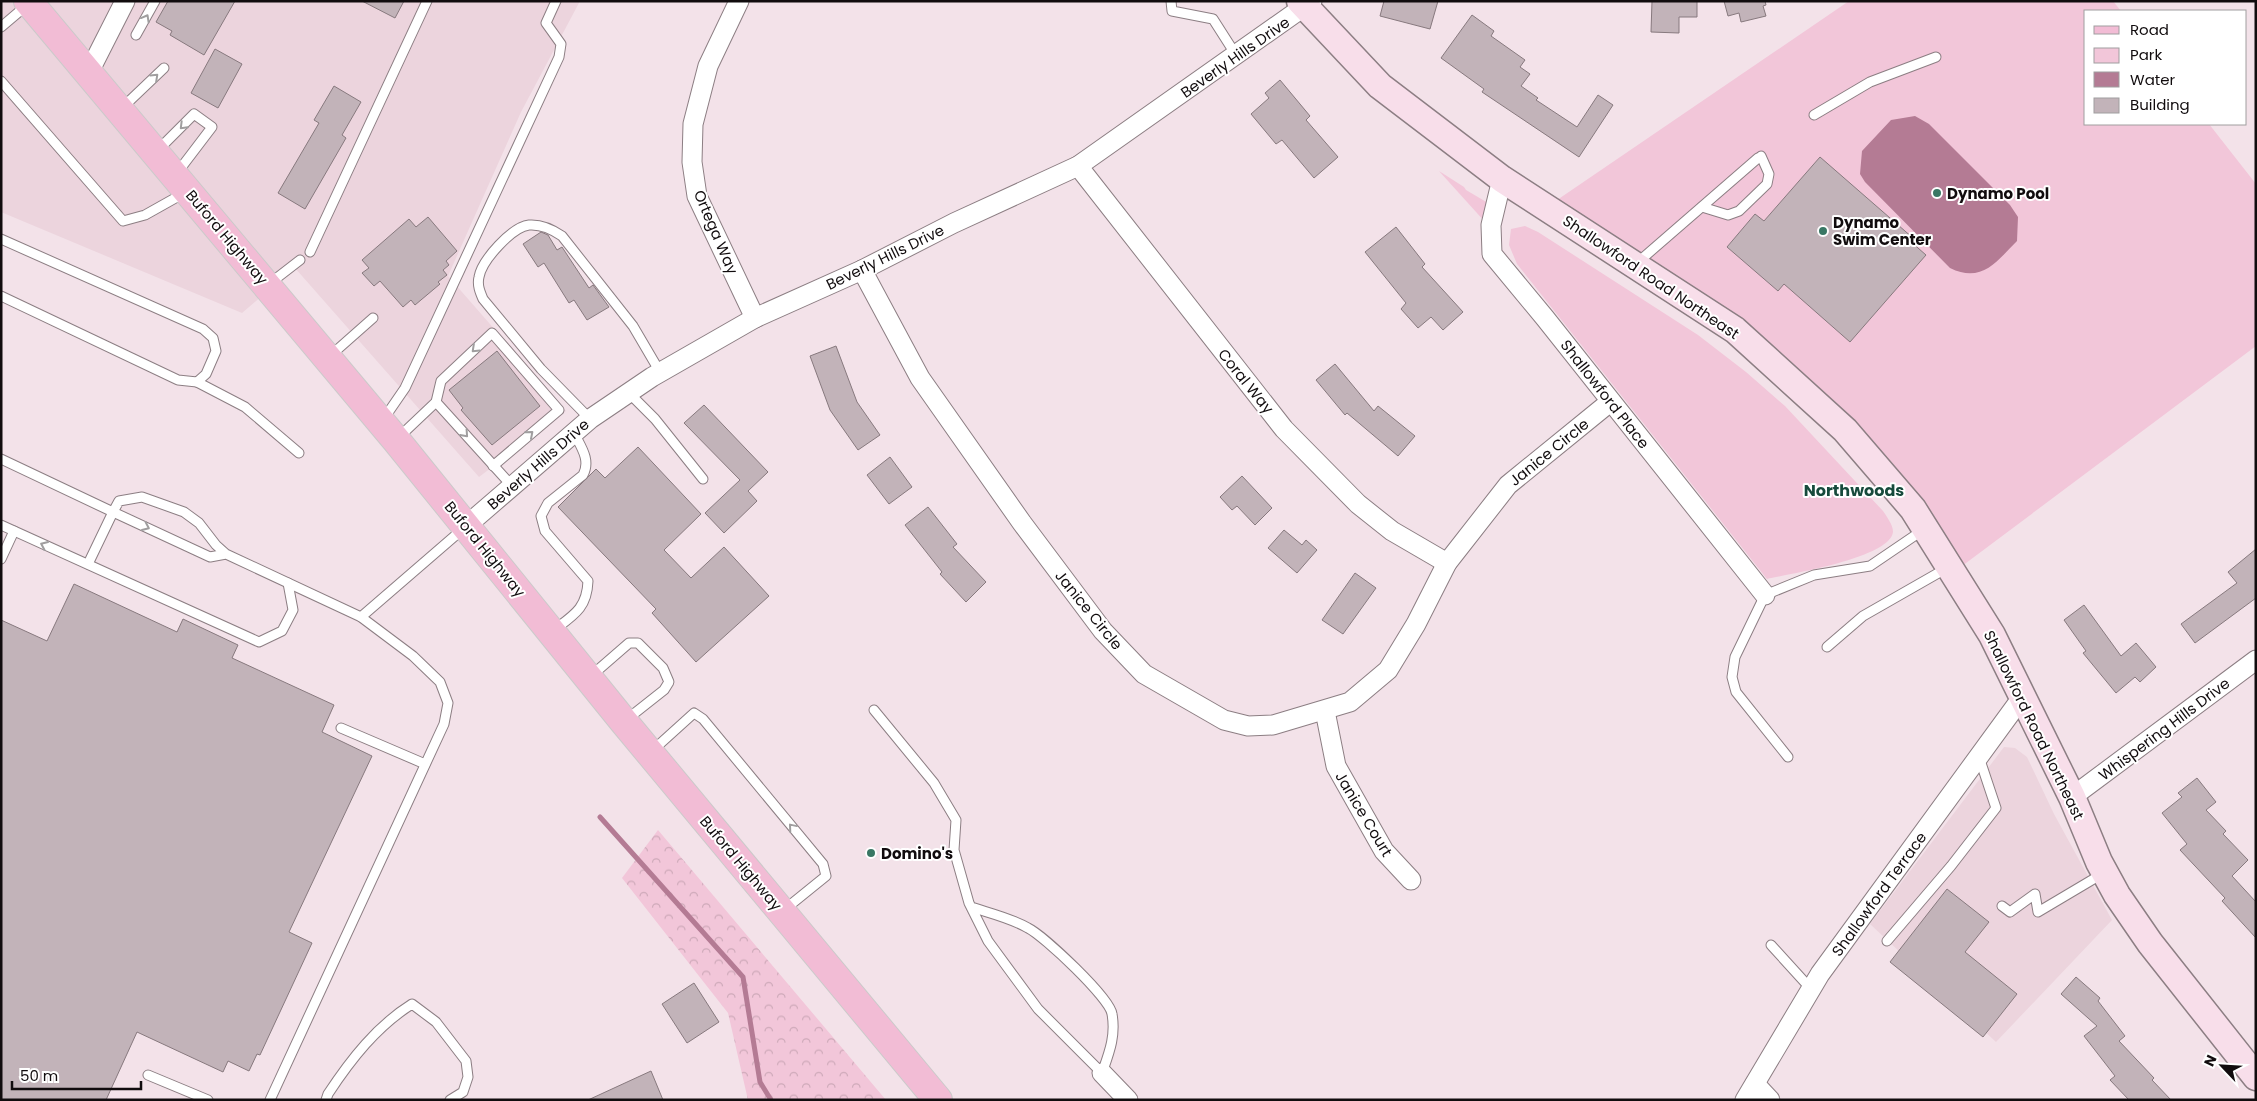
<svg xmlns="http://www.w3.org/2000/svg" width="2257" height="1101" viewBox="0 0 2257 1101" font-family="Poppins,sans-serif">
  <style>
    .built { fill: #ecd4dd }
    .forest { fill: url(#forest-crowns) }
    .green { fill: #f2c6d9 }
    .water { fill: #b47b94 }
    .lines { fill: none; stroke-linecap: round; stroke-linejoin: round }
    .stream { stroke: #b47b94; stroke-width: 5 }
    .building { fill: #c2b3b9; stroke: #87797e }
    .lane-casing { stroke: #8c7e83; stroke-width: 11 }
    .street-casing { stroke: #8c7e83; stroke-width: 21 }
    .secondary-casing { stroke: #8c7e83; stroke-width: 29 }
    .primary-casing { stroke: #cbcaca; stroke-width: 30 }
    .lane { stroke: #fff; stroke-width: 9 }
    .street { stroke: #fff; stroke-width: 19 }
    .secondary { stroke: #f8deea; stroke-width: 26 }
    .primary { stroke: #f2bcd5; stroke-width: 28 }
    .oneway { stroke: #a09e9f }
    .poi-dot { fill: #397764; stroke: #fff; stroke-width: 2 }
    .labels { text-anchor: middle; dominant-baseline: central; stroke-width: 4; stroke-linejoin: round; paint-order: stroke }
    .street-label { font-size: 15px; fill: #110c0e; stroke: #fff }
    .poi-label { font-size: 15px; font-weight: bold; fill: #110c0e; stroke: #fff; text-anchor: start }
    .neighbourhood-label { font-size: 16px; font-weight: bold; fill: #174a3c; stroke: #fff }
  </style>
  <defs>
    <pattern id="forest-crowns" width="20" height="18" patternUnits="userSpaceOnUse" patternTransform="scale(1.25)"><rect width="20" height="18" fill="#f2c6d9"/><path d="M2 6a3 3 0 1 1 6 0M12 15a3 3 0 1 1 6 0" fill="none" stroke="#cea9b9"/></pattern>
  </defs>
  <rect width="100%" height="100%" fill="#f3e2e9"/>
  <g class="built">
    <path d="M 1,1 L 580,1 L 521,112 L 448,276 L 566,411 L 479,477 L 295,268 L 242,313 L 1,212 Z"/>
    <path d="M 2004,747 L 2015,748 L 2027,757 L 2054,814 L 2112,920 L 1996,1042 L 1870,924 Z"/>
  </g>
  <path class="forest" d="M 658,830 L 886,1100 L 748,1100 L 728,1013 L 622,878 Z"/>
  <g class="green">
    <path d="M 1849,1 L 2113,1 L 2121,11 L 2086,11 L 2086,124 L 2209,124 L 2256,184 L 2256,346 L 1958,569 L 1855,447 L 1713,317 L 1538,213 Z"/>
    <path d="M 1439,171 L 1464,187 L 1466,190 L 1488,203 L 1486,223 Z"/>
    <path d="M 1525,226 L 1538,232 L 1698,335 L 1746,372 L 1785,406 L 1883,511 C 1887,517 1893,525 1893,532 C 1890,558 1789,574 1767,579 L 1517,264 L 1509,245 L 1511,229 Z"/>
  </g>
  <path class="water" d="M 1915,116 L 1929,124 L 2010,205 L 2018,217 L 2017,241 C 1997,261 1982,284 1950,268 L 1865,182 L 1860,174 L 1862,151 L 1891,120 Z"/>
  <g class="lines">
    <path class="stream" d="M 600,817 L 743,977 L 760,1082 L 771,1100"/>
  </g>
  <g class="building">
    <path d="M 168,1 L 235,1 L 204,55 L 170,35 L 172,31 L 156,22 Z"/>
    <path d="M 362,1 L 404,1 L 395,18 Z"/>
    <path d="M 1384,1 L 1438,1 L 1430,29 L 1380,16 Z"/>
    <path d="M 1652,1 L 1697,1 L 1697,17 L 1679,17 L 1679,33 L 1651,32 Z"/>
    <path d="M 1724,1 L 1765,1 L 1766,5 L 1763,6 L 1766,16 L 1741,22 L 1739,13 L 1728,16 Z"/>
    <path d="M 1472,15 L 1494,31 L 1491,36 L 1525,60 L 1520,67 L 1530,74 L 1521,86 L 1538,98 L 1536,100 L 1577,127 L 1598,95 L 1613,105 L 1579,157 L 1482,92 L 1484,89 L 1441,58 Z"/>
    <path d="M 215,49 L 242,64 L 218,108 L 191,93 Z"/>
    <path d="M 1280,80 L 1310,116 L 1306,120 L 1338,157 L 1314,178 L 1282,140 L 1276,144 L 1251,114 L 1269,98 L 1265,93 Z"/>
    <path d="M 334,86 L 361,102 L 342,135 L 346,138 L 305,209 L 278,193 L 319,123 L 314,120 Z"/>
    <path d="M 1820,157 L 1913,238 L 1910,241 L 1926,255 L 1850,342 L 1784,284 L 1778,291 L 1727,247 L 1755,214 L 1764,221 Z"/>
    <path d="M 428,217 L 457,251 L 446,261 L 449,265 L 443,270 L 447,275 L 438,282 L 440,284 L 415,305 L 411,300 L 403,307 L 380,281 L 374,286 L 362,273 L 369,268 L 362,260 L 409,219 L 416,227 Z"/>
    <path d="M 1396,227 L 1425,264 L 1422,267 L 1463,312 L 1443,330 L 1431,317 L 1418,328 L 1401,309 L 1406,303 L 1365,252 Z"/>
    <path d="M 541,232 L 548,235 L 557,250 L 562,247 L 589,288 L 593,285 L 609,307 L 587,320 L 574,300 L 569,303 L 544,263 L 538,267 L 523,244 Z"/>
    <path d="M 836,346 L 857,402 L 880,435 L 858,450 L 830,410 L 810,356 Z"/>
    <path d="M 497,351 L 540,406 L 492,445 L 461,410 L 463,408 L 449,390 Z"/>
    <path d="M 1335,364 L 1374,411 L 1378,406 L 1415,436 L 1398,456 L 1347,413 L 1345,415 L 1316,380 Z"/>
    <path d="M 704,405 L 768,472 L 748,491 L 757,501 L 724,533 L 705,513 L 740,480 L 684,423 Z"/>
    <path d="M 638,447 L 701,514 L 664,550 L 691,578 L 724,547 L 769,596 L 696,662 L 652,613 L 656,609 L 558,507 L 596,469 L 605,478 Z"/>
    <path d="M 890,457 L 912,487 L 889,504 L 867,475 Z"/>
    <path d="M 1242,476 L 1272,508 L 1255,525 L 1237,506 L 1232,510 L 1220,497 Z"/>
    <path d="M 928,507 L 957,544 L 953,547 L 986,582 L 966,602 L 940,574 L 942,572 L 905,525 Z"/>
    <path d="M 1284,530 L 1302,545 L 1306,540 L 1317,550 L 1297,573 L 1268,548 Z"/>
    <path d="M 2256,549 L 2256,598 L 2195,643 L 2181,624 L 2237,583 L 2228,572 Z"/>
    <path d="M 1355,573 L 1376,588 L 1343,634 L 1322,620 Z"/>
    <path d="M 74,584 L 177,632 L 183,619 L 238,645 L 232,658 L 334,705 L 322,732 L 372,756 L 289,932 L 312,943 L 260,1055 L 257,1054 L 249,1071 L 228,1061 L 223,1072 L 137,1032 L 106,1100 L 1,1100 L 1,620 L 47,641 Z"/>
    <path d="M 2084,605 L 2121,656 L 2136,643 L 2156,667 L 2140,682 L 2135,677 L 2116,693 L 2083,653 L 2086,651 L 2064,620 Z"/>
    <path d="M 2197,778 L 2216,802 L 2206,810 L 2226,831 L 2223,834 L 2248,860 L 2232,876 L 2256,902 L 2256,938 L 2222,901 L 2225,898 L 2180,850 L 2187,844 L 2162,813 L 2182,797 L 2178,793 Z"/>
    <path d="M 1947,889 L 1989,922 L 1965,952 L 2017,994 L 1983,1037 L 1890,962 Z"/>
    <path d="M 2076,977 L 2100,998 L 2098,1001 L 2125,1036 L 2119,1041 L 2154,1078 L 2152,1080 L 2171,1100 L 2129,1100 L 2110,1080 L 2115,1076 L 2084,1036 L 2097,1026 L 2061,994 Z"/>
    <path d="M 694,983 L 719,1022 L 687,1043 L 662,1004 Z"/>
    <path d="M 651,1071 L 663,1100 L 588,1100 Z"/>
  </g>
  <g class="lines">
    <defs>
      <g id="lane">
        <path d="M 1171,1 L 1172,11 L 1213,19 L 1236,55"/>
        <path d="M 1,27 L 27,5"/>
        <path d="M 136,35 L 155,1"/>
        <path d="M 1,81 L 123,221 L 145,215 L 186,192"/>
        <path d="M 122,108 L 164,68"/>
        <path d="M 1814,115 L 1870,82 L 1936,57"/>
        <path d="M 157,151 L 194,114 L 212,127 L 177,173"/>
        <path d="M 1702,207 L 1728,215 L 1739,211 L 1767,184 L 1769,174 L 1761,156"/>
        <path d="M 1,239 L 203,329 L 213,338 L 216,351 L 206,374 L 197,382 L 178,380 L 1,296"/>
        <path d="M 310,252 L 427,1"/>
        <path d="M 1637,263 L 1758,158"/>
        <path d="M 269,284 L 300,260"/>
        <path d="M 330,356 L 373,318"/>
        <path d="M 197,382 L 245,407 L 299,453"/>
        <path d="M 629,393 L 655,419 L 703,479"/>
        <path d="M 436,402 L 512,486"/>
        <path d="M 590,419 L 541,369 L 483,299 C 480,292 477,285 479,277 C 482,260 512,227 529,225 C 542,224 552,229 562,236 L 633,326 L 660,372"/>
        <path d="M 383,420 L 405,388 L 559,57 L 561,44 L 546,23 L 556,1"/>
        <path d="M 398,438 L 436,402 L 441,381 L 492,333 L 559,410 L 493,466"/>
        <path d="M 1,459 L 113,512 L 88,564"/>
        <path d="M 1,525 L 259,642 L 282,631 L 293,610 L 288,583"/>
        <path d="M 226,554 L 210,557 L 113,512 L 119,501 L 142,497 L 184,512 L 199,523 L 216,545 L 226,554 L 361,617 L 413,656 L 440,682 L 448,703 L 444,724 L 270,1100"/>
        <path d="M 1,559 L 14,531"/>
        <path d="M 361,617 L 464,528"/>
        <path d="M 554,630 C 574,615 587,608 588,581 L 545,531 L 541,516 L 548,503 L 583,475 C 591,460 581,447 574,433"/>
        <path d="M 1827,647 L 1863,616 L 1947,568"/>
        <path d="M 591,676 L 629,643 L 638,643 L 663,668 L 669,682 L 664,690 L 626,720"/>
        <path d="M 874,710 L 934,783 L 956,820 L 954,850 L 969,903 L 988,941 L 1038,1009 L 1102,1073 C 1109,1053 1116,1036 1112,1014 C 1110,998 1044,936 1028,928 C 1011,918 989,913 971,907"/>
        <path d="M 341,728 L 425,764"/>
        <path d="M 652,751 L 694,713 L 703,719 L 823,864 L 826,876 L 784,910"/>
        <path d="M 1788,757 L 1736,692 L 1732,677 L 1735,657 L 1765,595 L 1814,575 L 1870,566 L 1923,530"/>
        <path d="M 2002,906 L 2010,912 L 2035,894 L 2038,912 L 2102,874"/>
        <path d="M 1887,941 L 1951,866 L 1996,808 L 1979,757"/>
        <path d="M 1771,945 L 1811,989"/>
        <path d="M 148,1075 L 208,1100"/>
        <path d="M 326,1100 L 328,1094 C 351,1059 377,1026 412,1004 L 436,1022 L 466,1061 L 468,1077 L 463,1092 L 450,1100"/>
      </g>
      <g id="street">
        <path d="M 739,1 L 708,66 L 693,124 L 692,162 L 697,196 L 755,318"/>
        <path d="M 89,72 L 125,1"/>
        <path d="M 1078,166 L 1284,429 L 1358,504 L 1392,531 L 1447,563"/>
        <path d="M 1502,179 L 1491,225 L 1492,254 L 1545,318 L 1765,595"/>
        <path d="M 862,270 L 920,378 L 1022,523 L 1103,631 L 1144,674 L 1224,720 L 1248,726 L 1273,725 L 1350,702 L 1388,670 L 1416,624 L 1447,563 L 1508,485 L 1610,402"/>
        <path d="M 466,526 L 590,419 L 652,377 L 755,318 L 862,270 L 954,223 L 1078,166 L 1312,1"/>
        <path d="M 1325,711 L 1336,766 L 1384,851 L 1411,880"/>
        <path d="M 2072,797 L 2256,660"/>
        <path d="M 1102,1073 L 1128,1100"/>
        <path d="M 1755,1084 L 1770,1100"/>
        <path d="M 1745,1100 L 1820,974 L 2023,696"/>
      </g>
      <path id="secondary" d="M 1300,1 L 1380,86 L 1502,179 L 1735,330 L 1845,430 L 1913,509 L 1992,635 L 2072,797 L 2099,862 L 2117,895 L 2150,943 L 2256,1077"/>
      <path id="primary" d="M 28,1 L 396,440 L 624,722 L 938,1100"/>
    </defs>
    <use href="#lane" class="lane-casing"/>
    <use href="#street" class="street-casing"/>
    <use href="#secondary" class="secondary-casing"/>
    <use href="#primary" class="primary-casing"/>
    <use href="#lane" class="lane"/>
    <use href="#street" class="street"/>
    <use href="#secondary" class="secondary"/>
    <use href="#primary" class="primary"/>
  </g>
  <defs><path id="oneway-chevron" d="M-2-3.5L2.5 0L-2 3.5" fill="none" stroke-width="1.6" stroke-linecap="round" stroke-linejoin="round" transform="scale(1.25)"/></defs>
  <g class="oneway">
    <use href="#oneway-chevron" transform="translate(146 18) rotate(-61)"/>
    <use href="#oneway-chevron" transform="translate(155 77) rotate(-43)"/>
    <use href="#oneway-chevron" transform="translate(183 126) rotate(135)"/>
    <use href="#oneway-chevron" transform="translate(475 349) rotate(137)"/>
    <use href="#oneway-chevron" transform="translate(465 434) rotate(48)"/>
    <use href="#oneway-chevron" transform="translate(530 434) rotate(-41)"/>
    <use href="#oneway-chevron" transform="translate(146 527) rotate(25)"/>
    <use href="#oneway-chevron" transform="translate(44 545) rotate(-156)"/>
    <use href="#oneway-chevron" transform="translate(792 827) rotate(-130)"/>
  </g>
  <g class="poi-dot">
    <circle cx="1937" cy="193" r="5"/>
    <circle cx="1823" cy="231" r="5"/>
    <circle cx="871" cy="853" r="5"/>
  </g>
  <g class="labels">
    <g class="street-label">
      <text transform="translate(1235 57) rotate(-35)">Beverly Hills Drive</text>
      <text transform="translate(716 232) rotate(67)">Ortega Way</text>
      <text transform="translate(227 237) rotate(50)">Buford Highway</text>
      <text transform="translate(885 257) rotate(-26)">Beverly Hills Drive</text>
      <text transform="translate(1651 277) rotate(34)">Shallowford Road Northeast</text>
      <text transform="translate(1246 381) rotate(51)">Coral Way</text>
      <text transform="translate(1605 394) rotate(52)">Shallowford Place</text>
      <text transform="translate(1549 452) rotate(-39)">Janice Circle</text>
      <text transform="translate(538 464) rotate(-41)">Beverly Hills Drive</text>
      <text transform="translate(485 549) rotate(51)">Buford Highway</text>
      <text transform="translate(1089 610) rotate(51)">Janice Circle</text>
      <text transform="translate(2034 725) rotate(64)">Shallowford Road Northeast</text>
      <text transform="translate(2164 729) rotate(-37)">Whispering Hills Drive</text>
      <text transform="translate(1364 814) rotate(59)">Janice Court</text>
      <text transform="translate(741 863) rotate(50)">Buford Highway</text>
      <text transform="translate(1879 894) rotate(-54)">Shallowford Terrace</text>
    </g>
    <g class="poi-label">
      <text x="1947" y="193">Dynamo Pool</text>
      <text x="1833" y="222">Dynamo<tspan x="1833" dy="17">Swim Center</tspan></text>
      <text x="881" y="853">Domino's</text>
    </g>
    <g class="neighbourhood-label">
      <text x="1854" y="490">Northwoods</text>
    </g>
  </g>
  <rect width="2257" height="1101" fill="none" stroke="#110c0e" stroke-width="5"/>
  <rect x="2084" y="10" width="162" height="115" fill="#ffffff" stroke="#a09e9f"/>
  <rect x="2094" y="26" width="25" height="8" fill="#f2bcd5" stroke="#a09e9f"/>
  <text x="2130" y="35" font-size="15" fill="#110c0e">Road</text>
  <rect x="2094" y="48" width="25" height="15" fill="#f2c6d9" stroke="#a09e9f"/>
  <text x="2130" y="60" font-size="15" fill="#110c0e">Park</text>
  <rect x="2094" y="72" width="25" height="15" fill="#b47b94" stroke="#a09e9f"/>
  <text x="2130" y="85" font-size="15" fill="#110c0e">Water</text>
  <rect x="2094" y="98" width="25" height="15" fill="#c2b3b9" stroke="#a09e9f"/>
  <text x="2130" y="110" font-size="15" fill="#110c0e">Building</text>
  <g transform="translate(2222 1066) rotate(295)" stroke="#ffffff" stroke-width="4" paint-order="stroke">
  <path d="M0-4L9 19L0 12L-9 19Z" fill="#110c0e"/>
  <text y="-8" font-size="14" font-weight="bold" text-anchor="middle" fill="#110c0e">N</text>
  </g>
  <path d="M12 1081v8h129v-8" fill="none" stroke="#110c0e" stroke-width="2.5"/>
  <text x="20" y="1081" font-size="15" fill="#110c0e" stroke="#ffffff" stroke-width="4" paint-order="stroke">50 m</text>
</svg>
